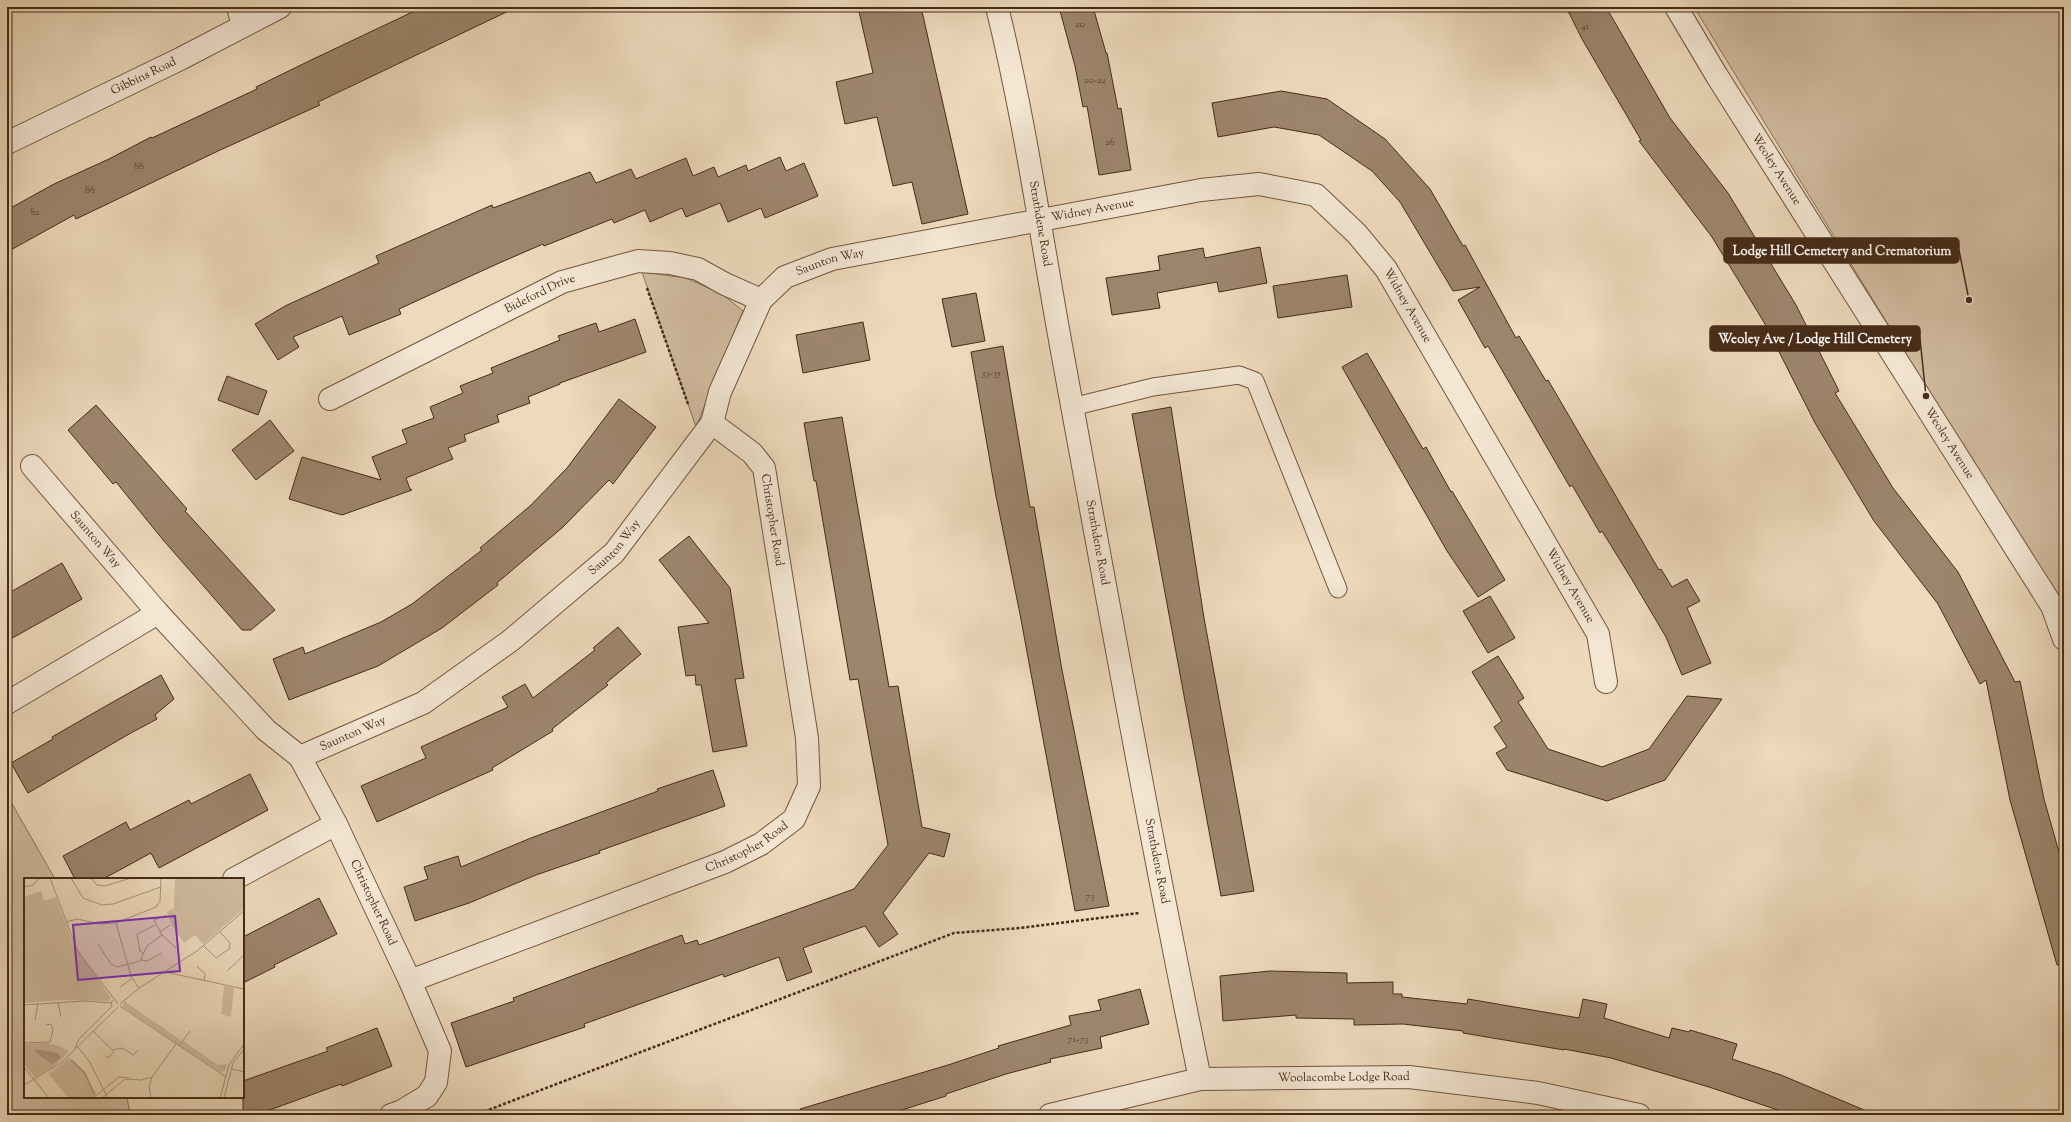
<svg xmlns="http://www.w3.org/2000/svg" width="2071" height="1122" viewBox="0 0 2071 1122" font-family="'Sorts Mill Goudy',serif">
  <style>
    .green { fill: #d1bb9f; stroke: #8c735b }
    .building { fill: #9d856c; stroke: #462b17 }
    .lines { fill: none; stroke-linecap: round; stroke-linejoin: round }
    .service-casing { stroke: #705640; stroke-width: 19 }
    .minor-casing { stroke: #705640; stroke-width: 24 }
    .tertiary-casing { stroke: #705640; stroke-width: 24 }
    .path { stroke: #462b17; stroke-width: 2.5; stroke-dasharray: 3 2; stroke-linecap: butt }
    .service { stroke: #f3e6d3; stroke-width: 17 }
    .minor { stroke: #f3e6d3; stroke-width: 22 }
    .tertiary { stroke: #f3e6d3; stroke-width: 22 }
    .labels { text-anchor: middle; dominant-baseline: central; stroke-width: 3; stroke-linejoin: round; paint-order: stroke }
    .number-label { font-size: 10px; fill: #5c422c }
    .street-label { font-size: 12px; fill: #462b17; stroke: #f3e6d3 }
    .inset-river { fill: none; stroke: #b49e83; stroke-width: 2 }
    .inset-road { fill: none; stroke: #aa9379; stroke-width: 1 }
    .view { fill: #7b2cbf; fill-opacity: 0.15; stroke: #7b2cbf; stroke-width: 2 }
    .inset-edge { fill: none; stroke: #462b17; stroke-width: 2 }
    .leader { fill: none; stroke: #462b17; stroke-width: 1.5 }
    .callout-dot { fill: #462b17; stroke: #f3e6d3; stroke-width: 1.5 }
    .callout { fill: #462b17; stroke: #462b17; stroke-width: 1.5 }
    .callout-label { font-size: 13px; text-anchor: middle; font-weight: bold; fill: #fff }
  </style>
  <rect width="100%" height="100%" fill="#edd9bb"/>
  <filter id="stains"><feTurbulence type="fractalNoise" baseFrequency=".005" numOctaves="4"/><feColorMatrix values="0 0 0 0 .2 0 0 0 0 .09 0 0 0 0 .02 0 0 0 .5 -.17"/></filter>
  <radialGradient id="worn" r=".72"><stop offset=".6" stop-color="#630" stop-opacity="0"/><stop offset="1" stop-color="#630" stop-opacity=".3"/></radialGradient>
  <g class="green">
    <path d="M 1694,7 L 2064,7 L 2064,622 L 2052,593 Z"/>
    <path d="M 642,272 L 686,278 L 722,294 L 743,311 L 696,427 Z"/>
    <path d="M 7,795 L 55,879 L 25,879 L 25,1097 L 127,1097 L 130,1115 L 7,1115 Z"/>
  </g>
  <g class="building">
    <path d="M 423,7 L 517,7 L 318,102 L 320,105 L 218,151 L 76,219 L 74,215 L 7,252 L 7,210 L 54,184 L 109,159 L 151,137 L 152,138 L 257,89 L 256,87 L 307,62 Z"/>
    <path d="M 858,7 L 921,7 L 968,214 L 922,224 L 912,182 L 893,186 L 877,117 L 845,124 L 836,82 L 873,73 Z"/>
    <path d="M 1059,7 L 1093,7 L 1106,53 L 1107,53 L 1118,109 L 1121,108 L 1131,170 L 1099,175 L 1087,106 L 1083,107 L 1075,66 Z"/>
    <path d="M 1566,7 L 1606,7 L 1670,118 L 1728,193 L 1796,305 L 1839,391 L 1835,393 L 1893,488 L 1958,572 L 2015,682 L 2020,681 L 2044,799 L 2064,870 L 2064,964 L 2057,965 L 2010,800 L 1986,680 L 1980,684 L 1938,604 L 1874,521 L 1815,423 L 1765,324 L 1712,237 L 1639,141 L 1641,140 L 1582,39 Z"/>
    <path d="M 1281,91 L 1327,99 L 1385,139 L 1430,189 L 1463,246 L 1465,245 L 1516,338 L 1519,336 L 1546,381 L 1548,380 L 1659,570 L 1661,569 L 1672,587 L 1687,579 L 1700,601 L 1687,608 L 1711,663 L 1682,675 L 1666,637 L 1631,578 L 1602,531 L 1600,533 L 1572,485 L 1570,487 L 1488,346 L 1485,348 L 1458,300 L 1480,287 L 1453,291 L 1400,202 L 1372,171 L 1319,135 L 1274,127 L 1218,137 L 1212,103 Z"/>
    <path d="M 780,157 L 786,171 L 804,163 L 818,196 L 765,218 L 761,208 L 728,222 L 720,203 L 686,217 L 682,208 L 650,222 L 645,210 L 614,223 L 612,219 L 544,246 L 543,244 L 497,264 L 399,309 L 401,314 L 349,335 L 342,316 L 293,337 L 299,347 L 278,360 L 255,324 L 285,306 L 379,263 L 376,256 L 492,205 L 493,208 L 590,172 L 596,183 L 631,169 L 636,179 L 686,158 L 693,176 L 714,167 L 718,177 L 746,165 L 748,171 Z"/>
    <path d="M 1260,247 L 1267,283 L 1219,292 L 1217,282 L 1157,293 L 1160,308 L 1112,315 L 1106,278 L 1160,270 L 1158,256 L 1203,248 L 1205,258 Z"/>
    <path d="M 1347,275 L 1352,307 L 1278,318 L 1273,286 Z"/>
    <path d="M 976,293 L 985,341 L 952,347 L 942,299 Z"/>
    <path d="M 635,319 L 646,352 L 560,383 L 560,384 L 528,397 L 530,403 L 497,415 L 499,422 L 464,435 L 466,441 L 448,448 L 453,459 L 406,478 L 410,489 L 412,490 L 342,515 L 289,499 L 302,457 L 381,480 L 372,457 L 407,443 L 402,430 L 434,418 L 430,407 L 463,393 L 460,386 L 493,373 L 491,368 L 560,340 L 558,336 L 596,323 L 599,332 Z"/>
    <path d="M 863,322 L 870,360 L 803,373 L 796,335 Z"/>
    <path d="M 1003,346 L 1030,507 L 1034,507 L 1062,670 L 1109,906 L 1075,911 L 1020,614 L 996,496 L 971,352 Z"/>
    <path d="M 1367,353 L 1423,449 L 1426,447 L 1451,492 L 1452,491 L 1505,580 L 1478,597 L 1447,551 L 1342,367 Z"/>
    <path d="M 227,376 L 267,391 L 258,415 L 218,400 Z"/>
    <path d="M 619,399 L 656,427 L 613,484 L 609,480 L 563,527 L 497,583 L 498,585 L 442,628 L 378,666 L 289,700 L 273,659 L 303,647 L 305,654 L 381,622 L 412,604 L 482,550 L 480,548 L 530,506 L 567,468 Z"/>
    <path d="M 96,405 L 187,509 L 185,511 L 275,610 L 251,630 L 242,630 L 164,541 L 116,482 L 113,484 L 68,430 Z"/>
    <path d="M 1171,407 L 1204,618 L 1254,891 L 1221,896 L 1132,414 Z"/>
    <path d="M 842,417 L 889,687 L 898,686 L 922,827 L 950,834 L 944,857 L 929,853 L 883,913 L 898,934 L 879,947 L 865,926 L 803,948 L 812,972 L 787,981 L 779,957 L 724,977 L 723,974 L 584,1024 L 585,1027 L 466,1067 L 451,1023 L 514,1001 L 513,998 L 682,935 L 685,944 L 697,940 L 699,945 L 854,889 L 888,845 L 858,679 L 850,680 L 816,481 L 814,481 L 804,423 Z"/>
    <path d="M 270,420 L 294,451 L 256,480 L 232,450 Z"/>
    <path d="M 689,536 L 730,588 L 744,678 L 735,679 L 747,746 L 713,752 L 701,685 L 696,685 L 695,675 L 686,676 L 678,627 L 709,623 L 659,560 Z"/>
    <path d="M 62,563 L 82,599 L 7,641 L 7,594 Z"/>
    <path d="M 1490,596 L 1515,638 L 1488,653 L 1463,611 Z"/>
    <path d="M 618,627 L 641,654 L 606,683 L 608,685 L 552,729 L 553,731 L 492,768 L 493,770 L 377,822 L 361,786 L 426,758 L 421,747 L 508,707 L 502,697 L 525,684 L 533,698 L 595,650 L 593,648 Z"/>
    <path d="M 1498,656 L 1524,698 L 1518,702 L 1548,749 L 1602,767 L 1649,749 L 1687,696 L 1722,699 L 1665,780 L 1607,801 L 1507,770 L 1496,753 L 1507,747 L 1494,727 L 1502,721 L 1472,672 Z"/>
    <path d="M 161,675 L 174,699 L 155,715 L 157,719 L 129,734 L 28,793 L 11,763 L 53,739 L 52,737 L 104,707 Z"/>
    <path d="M 713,770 L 725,806 L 599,851 L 600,853 L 536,875 L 469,903 L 415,921 L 404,887 L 428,879 L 424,867 L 458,856 L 461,867 L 531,838 L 658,791 L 657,789 Z"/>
    <path d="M 250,774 L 268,810 L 159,868 L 151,853 L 103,879 L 75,879 L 63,856 L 126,822 L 130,830 L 189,800 L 191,804 Z"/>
    <path d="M 319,898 L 337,934 L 274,965 L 275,967 L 243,983 L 243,937 Z"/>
    <path d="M 1270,971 L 1347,973 L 1347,983 L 1393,982 L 1393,994 L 1402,994 L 1402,997 L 1467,1004 L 1468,999 L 1579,1018 L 1583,999 L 1607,1004 L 1604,1018 L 1669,1038 L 1672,1028 L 1689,1032 L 1690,1030 L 1737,1044 L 1732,1059 L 1781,1075 L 1876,1115 L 1793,1115 L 1709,1087 L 1611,1058 L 1564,1049 L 1564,1050 L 1463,1033 L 1463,1031 L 1403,1024 L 1354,1025 L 1354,1019 L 1296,1018 L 1296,1015 L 1223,1021 L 1220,976 Z"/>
    <path d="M 1140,989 L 1149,1024 L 1100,1037 L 1102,1048 L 1050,1059 L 1051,1062 L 1006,1074 L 946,1094 L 946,1096 L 886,1115 L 801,1115 L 800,1109 L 948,1065 L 999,1048 L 998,1046 L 1071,1025 L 1069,1016 L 1101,1010 L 1098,1000 Z"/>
    <path d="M 377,1028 L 392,1066 L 342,1086 L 341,1084 L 256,1115 L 243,1115 L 243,1081 L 328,1051 L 326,1048 Z"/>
  </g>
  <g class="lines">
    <defs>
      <path id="service" d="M 1072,407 L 1153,387 L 1239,375 L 1255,381 L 1338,589"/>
      <g id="minor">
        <path id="s1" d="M 997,7 C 1026,124 1042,244 1064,362 C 1108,601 1151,841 1200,1079"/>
        <path id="s2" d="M 330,399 L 562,282 L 638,261 L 670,263 L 698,269 L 725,284 L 761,300"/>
        <path id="s3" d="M 32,466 L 158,613 L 266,730 L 300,757 L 423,703 L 510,641 L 614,553 L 712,423 L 720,392 L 761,300 L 785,277 L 832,259 L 1201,190 L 1259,184 L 1316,195 L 1357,234 L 1386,269 L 1598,634 L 1606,682"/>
        <path d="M 7,703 L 158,613"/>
        <path id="s4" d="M 300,757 L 336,824 L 410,981 L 440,1051 L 436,1082 L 427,1096 L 402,1111 L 391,1115"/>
        <path d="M 234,879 L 336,824"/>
        <path id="s5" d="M 410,981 L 725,862 L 761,844 L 794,819 L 809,786 L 807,738 L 764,468 L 752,453 L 712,423"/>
        <path id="s6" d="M 1050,1115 L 1200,1079 L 1409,1077 L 1538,1093 L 1639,1115"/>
      </g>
      <g id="tertiary">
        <path d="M 238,7 L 243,26"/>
        <path id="s7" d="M 1676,7 L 1717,76 L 2052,606 L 2064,639"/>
        <path id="s8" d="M 7,143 L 180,59 L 280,7"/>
      </g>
    </defs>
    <use href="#service" class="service-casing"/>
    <use href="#minor" class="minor-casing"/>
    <use href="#tertiary" class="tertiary-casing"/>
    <g class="path">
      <path d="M 647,288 L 688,404"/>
      <path d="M 475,1115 L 954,933 L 1020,928 L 1139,913"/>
    </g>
    <use href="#service" class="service"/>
    <use href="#minor" class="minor"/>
    <use href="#tertiary" class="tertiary"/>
  </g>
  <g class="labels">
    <g class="number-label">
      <text x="1080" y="24">20</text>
      <text x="1585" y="26">41</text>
      <text x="1095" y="80">20-22</text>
      <text x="1110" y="142">26</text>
      <text x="139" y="166">88</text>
      <text x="90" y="190">86</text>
      <text x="35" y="212">82</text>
      <text x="991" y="373">33-35</text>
      <text x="1090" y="896">73</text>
      <text x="1078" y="1039">71-73</text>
    </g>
    <g class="street-label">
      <text stroke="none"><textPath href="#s8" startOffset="152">Gibbins Road</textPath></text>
      <text stroke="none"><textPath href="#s7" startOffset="191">Weoley Avenue</textPath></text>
      <text stroke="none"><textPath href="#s3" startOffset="1418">Widney Avenue</textPath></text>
      <text stroke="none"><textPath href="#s1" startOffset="221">Strathdene Road</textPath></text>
      <text stroke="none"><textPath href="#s3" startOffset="1150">Saunton Way</textPath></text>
      <text stroke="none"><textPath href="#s2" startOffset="235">Bideford Drive</textPath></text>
      <text stroke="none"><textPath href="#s3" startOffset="1789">Widney Avenue</textPath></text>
      <text stroke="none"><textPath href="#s7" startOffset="515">Weoley Avenue</textPath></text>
      <text transform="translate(772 520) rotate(81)">Christopher Road</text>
      <text stroke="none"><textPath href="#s3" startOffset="97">Saunton Way</textPath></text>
      <text stroke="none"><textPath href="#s1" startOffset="545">Strathdene Road</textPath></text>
      <text stroke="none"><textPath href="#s3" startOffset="778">Saunton Way</textPath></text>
      <text stroke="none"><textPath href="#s3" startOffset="2113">Widney Avenue</textPath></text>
      <text stroke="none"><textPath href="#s3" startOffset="454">Saunton Way</textPath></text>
      <text stroke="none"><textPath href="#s5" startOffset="363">Christopher Road</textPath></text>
      <text stroke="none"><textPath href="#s1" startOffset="869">Strathdene Road</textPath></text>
      <text stroke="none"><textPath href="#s4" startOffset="163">Christopher Road</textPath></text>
      <text stroke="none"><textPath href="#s6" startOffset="298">Woolacombe Lodge Road</textPath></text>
    </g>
  </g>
  <g transform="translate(24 878)">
    <rect width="220" height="220" fill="#edd9bb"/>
    <path d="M 151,0 L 220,0 L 220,31 L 179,66 L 171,57 L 160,65 L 147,46 L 143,34 L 150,30 ZM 17,13 L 20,23 L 32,19 L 48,63 L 87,120 L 85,123 L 37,122 L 0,125 L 0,19 ZM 200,108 L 210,110 L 207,139 L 197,136 ZM 100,123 L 158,163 L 155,167 L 99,129 ZM 159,163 L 194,187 L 203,186 L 201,193 L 196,194 L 156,168 ZM 23,165 L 38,169 L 45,174 L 29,189 L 11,199 L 0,186 L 0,166 ZM 45,180 L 62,196 L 71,218 L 68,220 L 44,220 L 25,196 Z" fill="#d1bb9f"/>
    <path d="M 12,171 L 34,175 L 37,179 L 29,186 L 26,185 L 11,174 Z" fill="#b49e83"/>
    <path class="inset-river" d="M 47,182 L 60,194 L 71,217"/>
    <path class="inset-road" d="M 26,0 L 53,72 L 94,126M 47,0 L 59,20 L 78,27 L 89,26 L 137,9M 67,0 L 73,7 L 81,8 L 107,0M 0,9 L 9,7 L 16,0M 42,44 L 53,41 L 76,46 L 92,45 L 132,29 L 136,23 L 137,0M 92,45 L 107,98 L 115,110M 136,54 L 146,47M 138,57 L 130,42 L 143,37M 74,66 L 87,86 L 93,89 L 116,83 L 123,68 L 138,57 L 152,70M 180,68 L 192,80 L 205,71 L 206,65 L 196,54M 119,75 L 116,73 L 113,56 L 131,47M 117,82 L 123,83 L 138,75M 173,88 L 181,96 L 180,103M 203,93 L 220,77M 141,94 L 220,111M 96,109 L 109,100M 34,124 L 37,139M 96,126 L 115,110 L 173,73 L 220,33M 0,127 L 61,123 L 87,125 L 89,122M 96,128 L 202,199M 11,142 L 14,125M 69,153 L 88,172 L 99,170 L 109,177 L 114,172M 0,165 L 26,164 L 29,152 L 27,146 L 22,147M 53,168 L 65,183 L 84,220M 155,168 L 166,153M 51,170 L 55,161 L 88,128 L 87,125M 82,178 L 84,180 L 90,173M 0,189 L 25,220M 208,191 L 220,194M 0,207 L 37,185 L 94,129M 69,220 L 95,199 L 105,200M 78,220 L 101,201 L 117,202 L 128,199 L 152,166M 127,220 L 125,209 L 128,199M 196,220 L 205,187 L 220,166M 200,220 L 209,185 L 220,171"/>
    <path class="view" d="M 151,38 L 156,93 L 54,102 L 49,47 Z"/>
    <rect width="220" height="220" class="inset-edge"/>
  </g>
  <path class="leader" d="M1969 300L1959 250M1926 396L1920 339"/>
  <g class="callout-dot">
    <circle cx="1969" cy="300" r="4"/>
    <circle cx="1926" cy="396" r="4"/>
  </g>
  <g class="callout">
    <rect x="1724" y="238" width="235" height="25" rx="4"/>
    <rect x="1710" y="326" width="210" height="25" rx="4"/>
  </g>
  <g class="callout-label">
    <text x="1842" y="255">Lodge Hill Cemetery and Crematorium</text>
    <text x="1815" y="343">Weoley Ave / Lodge Hill Cemetery</text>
  </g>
  <rect width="2071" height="1122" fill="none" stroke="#edd9bb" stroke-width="24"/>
  <rect x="8" y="8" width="2055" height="1106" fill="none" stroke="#462b17" stroke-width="2"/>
  <rect x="12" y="12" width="2047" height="1098" fill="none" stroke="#462b17"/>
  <rect width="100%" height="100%" filter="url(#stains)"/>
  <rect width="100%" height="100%" fill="url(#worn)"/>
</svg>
